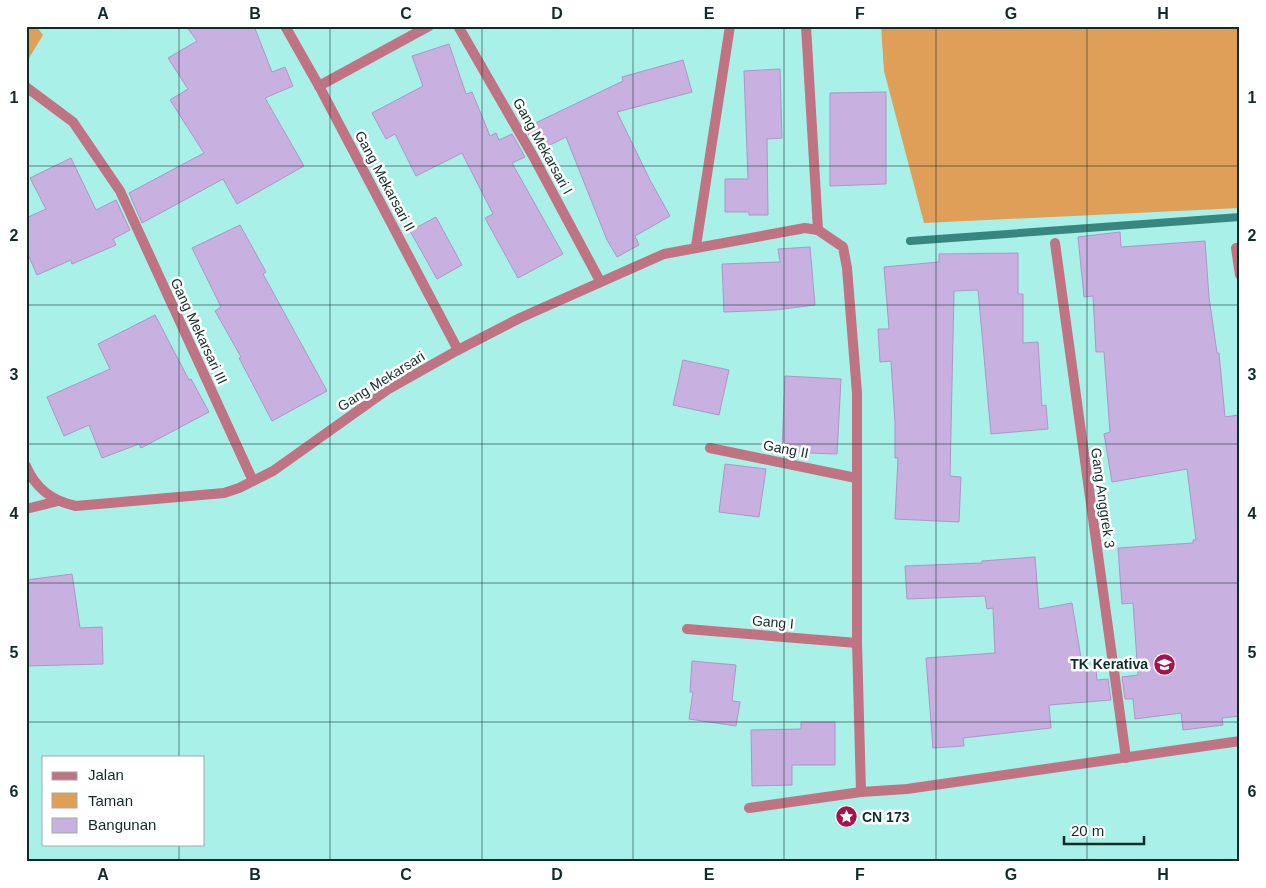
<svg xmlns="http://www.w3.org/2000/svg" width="1266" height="888" viewBox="0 0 1266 888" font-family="Helvetica,sans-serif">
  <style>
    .green { fill: #e09f59 }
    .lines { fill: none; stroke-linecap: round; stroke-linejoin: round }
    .stream { stroke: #37867f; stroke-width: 8 }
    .building { fill: #c8b0e1; stroke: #ad96c5 }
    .minor { stroke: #c07383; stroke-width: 10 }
    .grid { fill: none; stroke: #0e2c29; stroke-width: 1; stroke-opacity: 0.55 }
    .labels { text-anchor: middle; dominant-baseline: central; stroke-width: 5; stroke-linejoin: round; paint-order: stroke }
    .street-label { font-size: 14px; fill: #0e2c29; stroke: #fff }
    .poi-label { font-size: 14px; font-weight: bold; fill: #0e2c29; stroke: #fff; text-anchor: end }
    .neatline { fill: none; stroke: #0e2c29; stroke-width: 2 }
    .grid-label { font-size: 16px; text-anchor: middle; font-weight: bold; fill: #0e2c29 }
  </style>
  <rect width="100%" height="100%" fill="#a8f0e8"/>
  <g class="green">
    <path d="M 26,26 L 36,26 L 43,35 L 26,63 Z"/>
    <path d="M 881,26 L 1240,26 L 1240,208 L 924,223 L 884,71 Z"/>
  </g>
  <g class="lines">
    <path class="stream" d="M 910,241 L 1240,217"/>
  </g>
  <g class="building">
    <path d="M 186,26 L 254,26 L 272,72 L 285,67 L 293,86 L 265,98 L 304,166 L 237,204 L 223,179 L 142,223 L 129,193 L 204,153 L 170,100 L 188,89 L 168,58 L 197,41 Z"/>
    <path d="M 449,44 L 466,94 L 472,92 L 490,136 L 496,133 L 499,140 L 512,134 L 525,157 L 512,163 L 563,254 L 518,278 L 485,218 L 493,214 L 462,153 L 416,176 L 395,134 L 386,139 L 372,113 L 423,86 L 412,56 Z"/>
    <path d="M 683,60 L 692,92 L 617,112 L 650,180 L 670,216 L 635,236 L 639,245 L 617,257 L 607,240 L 566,137 L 538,151 L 525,128 L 623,81 L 622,77 Z"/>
    <path d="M 780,69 L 782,138 L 767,139 L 768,215 L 749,215 L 749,212 L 725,212 L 725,179 L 748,179 L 744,71 Z"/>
    <path d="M 886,92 L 886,184 L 830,186 L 830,93 Z"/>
    <path d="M 71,158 L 96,210 L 116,200 L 130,230 L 113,239 L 116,245 L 72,264 L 71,260 L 37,275 L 26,250 L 26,218 L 46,209 L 30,178 Z"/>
    <path d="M 436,217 L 462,265 L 437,279 L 410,231 Z"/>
    <path d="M 240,225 L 266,272 L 263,274 L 327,391 L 272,421 L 239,358 L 241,357 L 215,311 L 221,307 L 192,248 Z"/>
    <path d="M 1120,232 L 1121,247 L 1205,241 L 1209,297 L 1217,353 L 1219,353 L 1225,417 L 1238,415 L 1240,444 L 1240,716 L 1222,718 L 1223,725 L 1183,730 L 1181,713 L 1135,719 L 1133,699 L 1125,699 L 1122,677 L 1138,675 L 1133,603 L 1122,604 L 1118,548 L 1193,543 L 1193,540 L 1196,540 L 1187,469 L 1112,482 L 1104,434 L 1110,432 L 1104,352 L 1096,352 L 1093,296 L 1084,297 L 1078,237 Z"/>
    <path d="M 810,247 L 815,305 L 775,310 L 724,312 L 722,264 L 780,262 L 778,249 Z"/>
    <path d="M 1018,253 L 1018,294 L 1023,294 L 1023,343 L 1038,342 L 1042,406 L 1046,405 L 1048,429 L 991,434 L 978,290 L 954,291 L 950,476 L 961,477 L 959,522 L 895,519 L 898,458 L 895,458 L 895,423 L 891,361 L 880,362 L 878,329 L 889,329 L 884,267 L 939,262 L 939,254 Z"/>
    <path d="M 155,315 L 189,380 L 191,379 L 209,412 L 141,448 L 139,444 L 102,458 L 89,425 L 64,436 L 47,397 L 110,369 L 98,344 Z"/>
    <path d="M 683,360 L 729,370 L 719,415 L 673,405 Z"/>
    <path d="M 785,376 L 841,379 L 837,454 L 782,452 Z"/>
    <path d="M 725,464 L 766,469 L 759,517 L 719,512 Z"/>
    <path d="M 1035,557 L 1039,609 L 1072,603 L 1083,670 L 1096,669 L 1097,680 L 1108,679 L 1111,700 L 1049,705 L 1051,728 L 963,738 L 964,746 L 933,748 L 926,658 L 995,653 L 993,608 L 987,609 L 985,596 L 907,599 L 905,566 L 982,563 L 982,561 Z"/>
    <path d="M 72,574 L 80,628 L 102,627 L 103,664 L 26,666 L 26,580 Z"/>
    <path d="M 692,661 L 736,665 L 732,701 L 740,702 L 736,726 L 689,719 L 693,692 L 690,692 Z"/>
    <path d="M 801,722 L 835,722 L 835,765 L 792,765 L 792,785 L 752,786 L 751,730 L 801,729 Z"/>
  </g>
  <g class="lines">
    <g class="minor">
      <path d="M 285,26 L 319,86 L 458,350"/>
      <path d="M 458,26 L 533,156 L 600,281"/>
      <path d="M 806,26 L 818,230"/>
      <path d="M 319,86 L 429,26"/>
      <path d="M 26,87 L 73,122 L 120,191 L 253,481"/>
      <path d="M 1055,243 L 1126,758"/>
      <path d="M 696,246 L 730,26"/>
      <path d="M 1236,248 L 1240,275"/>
      <path d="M 710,448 L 856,478"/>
      <path d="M 26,466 C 36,489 52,501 76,506 L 224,493 L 239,488 L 273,471 L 387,390 L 458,350 L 520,318 L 664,254 L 805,228 L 818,230 L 843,247 L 847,268 L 857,393 L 857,643 L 861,792"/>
      <path d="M 26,509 L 58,501"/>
      <path d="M 687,629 L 857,643"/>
      <path d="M 749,808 L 861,792 L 907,789 L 1240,741"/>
    </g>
  </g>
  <path class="grid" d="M 179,26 L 179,757M 330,26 L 330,862M 482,26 L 482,862M 633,26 L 633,862M 784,26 L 784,862M 936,26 L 936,862M 1087,26 L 1087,862M 26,166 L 1240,166M 26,305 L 1240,305M 26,444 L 1240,444M 26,583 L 1240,583M 26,722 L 1240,722M 179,844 L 179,862"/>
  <defs>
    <symbol id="school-disc" viewBox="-11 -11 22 22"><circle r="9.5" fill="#a7124b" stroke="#fff"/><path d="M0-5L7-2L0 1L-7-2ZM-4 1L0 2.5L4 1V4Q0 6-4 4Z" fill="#fff"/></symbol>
    <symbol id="sight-disc" viewBox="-11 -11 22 22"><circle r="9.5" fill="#a7124b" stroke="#fff"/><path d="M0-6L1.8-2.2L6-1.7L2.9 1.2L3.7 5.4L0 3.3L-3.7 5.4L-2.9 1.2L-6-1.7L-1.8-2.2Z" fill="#fff"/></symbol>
  </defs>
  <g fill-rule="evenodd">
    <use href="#school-disc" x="1152" y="652" width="25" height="25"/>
    <use href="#sight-disc" x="834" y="804" width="25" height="25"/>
  </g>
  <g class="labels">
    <g class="street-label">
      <text transform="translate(543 146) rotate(61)">Gang Mekarsari I</text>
      <text transform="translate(385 181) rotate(62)">Gang Mekarsari II</text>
      <text transform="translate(199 331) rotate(65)">Gang Mekarsari III</text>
      <text transform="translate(381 381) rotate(-32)">Gang Mekarsari</text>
      <text transform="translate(786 449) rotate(11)">Gang II</text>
      <text transform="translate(1103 498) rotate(82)">Gang Anggrek 3</text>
      <text transform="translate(773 622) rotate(5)">Gang I</text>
    </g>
    <g class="poi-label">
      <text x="1148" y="664">TK Kerativa</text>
      <text x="862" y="817" text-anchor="start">CN 173</text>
    </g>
  </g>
  <rect width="1266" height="888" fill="none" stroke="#ffffff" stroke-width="55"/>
  <rect x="42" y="756" width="162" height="90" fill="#ffffff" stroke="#9faba9"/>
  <rect x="52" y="772" width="25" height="8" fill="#c07383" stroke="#9faba9"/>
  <text x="88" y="780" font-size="15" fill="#0e2c29">Jalan</text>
  <rect x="52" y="793" width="25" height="15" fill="#e09f59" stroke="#9faba9"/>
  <text x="88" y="806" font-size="15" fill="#0e2c29">Taman</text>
  <rect x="52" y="818" width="25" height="15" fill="#c8b0e1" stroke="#9faba9"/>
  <text x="88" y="830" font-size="15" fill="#0e2c29">Bangunan</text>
  <path d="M1064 836v8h80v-8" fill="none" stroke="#0e2c29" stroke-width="2.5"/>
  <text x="1071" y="836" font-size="15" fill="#0e2c29" stroke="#ffffff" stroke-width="4" paint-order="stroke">20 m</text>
  <rect x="28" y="28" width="1210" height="832" class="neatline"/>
  <g class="grid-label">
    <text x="103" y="19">A</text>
    <text x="255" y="19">B</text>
    <text x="406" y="19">C</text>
    <text x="557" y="19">D</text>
    <text x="709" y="19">E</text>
    <text x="860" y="19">F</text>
    <text x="1011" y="19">G</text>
    <text x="1163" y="19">H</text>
    <text x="14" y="103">1</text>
    <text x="1252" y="103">1</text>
    <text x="14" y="241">2</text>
    <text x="1252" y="241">2</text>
    <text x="14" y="380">3</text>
    <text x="1252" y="380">3</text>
    <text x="14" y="519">4</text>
    <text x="1252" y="519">4</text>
    <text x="14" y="658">5</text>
    <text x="1252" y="658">5</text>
    <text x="14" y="797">6</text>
    <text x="1252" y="797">6</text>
    <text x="103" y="880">A</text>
    <text x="255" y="880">B</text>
    <text x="406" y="880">C</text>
    <text x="557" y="880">D</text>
    <text x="709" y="880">E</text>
    <text x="860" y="880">F</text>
    <text x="1011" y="880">G</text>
    <text x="1163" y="880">H</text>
  </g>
</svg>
